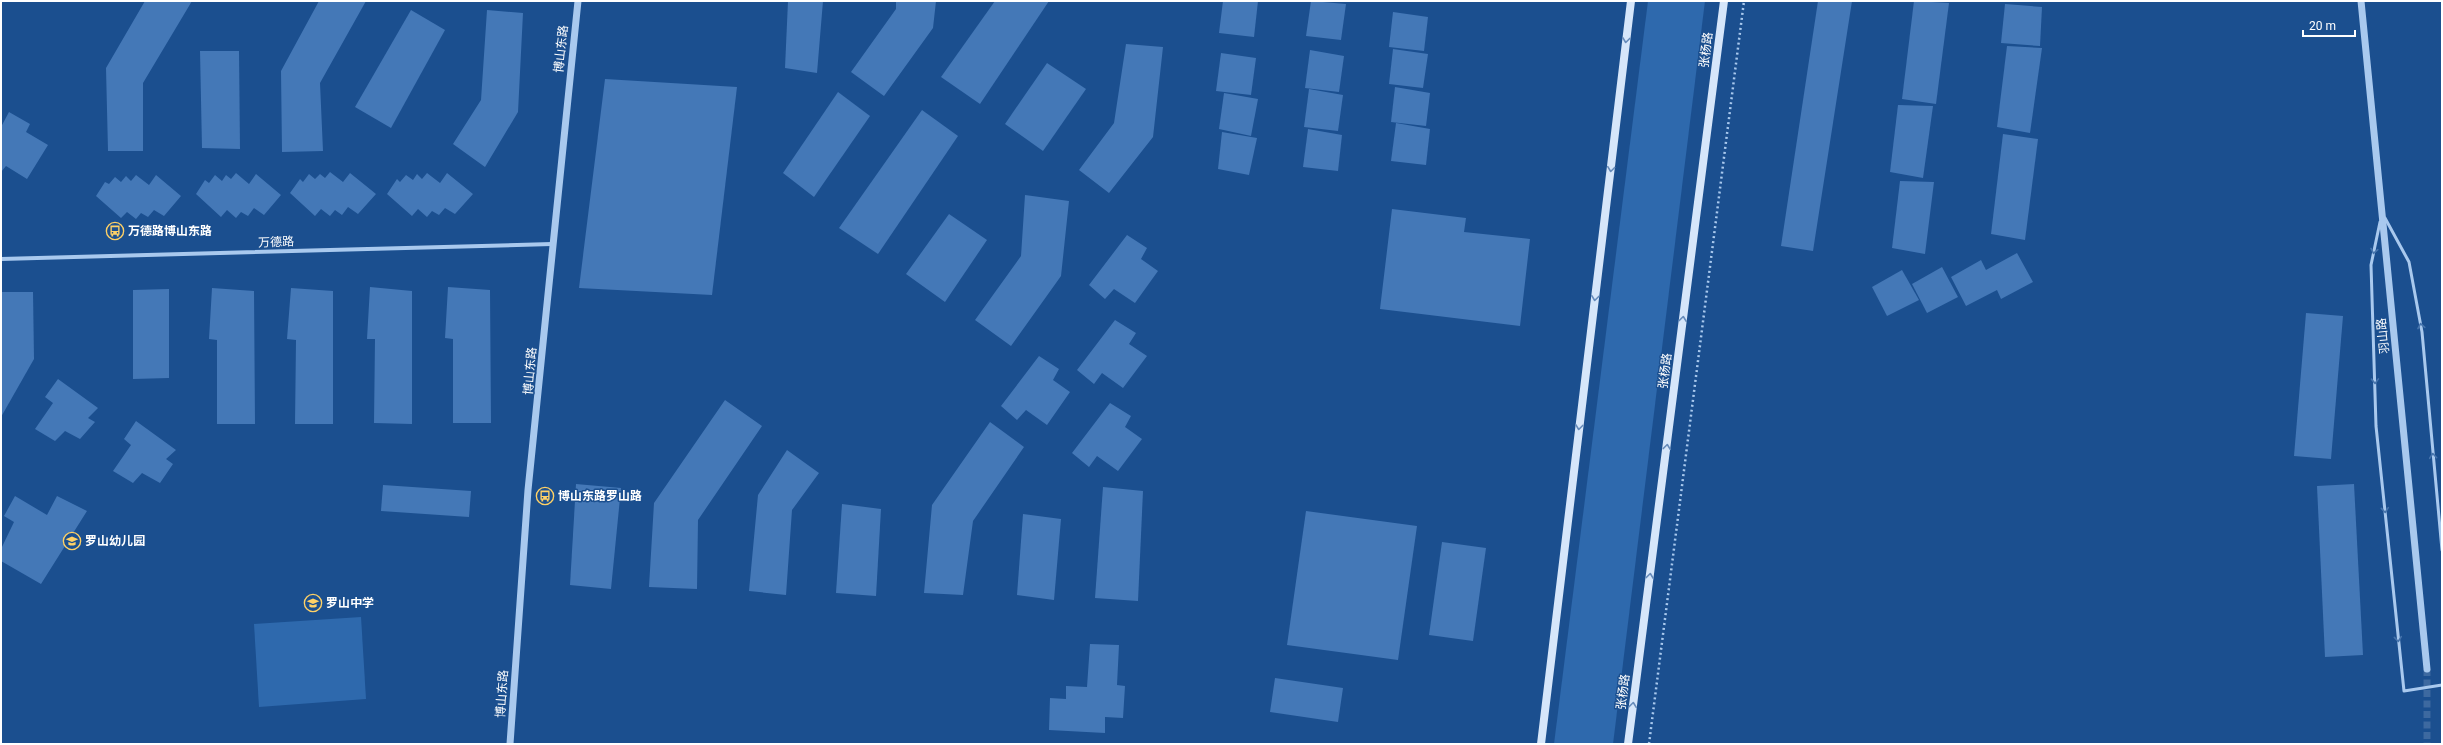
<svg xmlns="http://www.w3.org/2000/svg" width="2443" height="745" viewBox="0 0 2443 745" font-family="Roboto,'Noto Sans SC',sans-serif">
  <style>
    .green { fill: #2e69ad }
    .building { fill: #4478b7 }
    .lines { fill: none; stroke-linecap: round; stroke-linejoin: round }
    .tertiary-tunnel { stroke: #3d69a0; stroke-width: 7; stroke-dasharray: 7 3.5; stroke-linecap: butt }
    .path { stroke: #a9c9ee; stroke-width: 2.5; stroke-dasharray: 2 3; stroke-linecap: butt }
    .service { stroke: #a9c9ee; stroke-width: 3 }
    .minor { stroke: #a9c9ee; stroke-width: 4 }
    .tertiary { stroke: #a9c9ee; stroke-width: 7 }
    .secondary { stroke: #d6e6fa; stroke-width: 8 }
    .oneway { stroke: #668bba }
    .oneway2 { stroke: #4674ac }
    .labels { text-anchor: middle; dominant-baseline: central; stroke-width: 3; stroke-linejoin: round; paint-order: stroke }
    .street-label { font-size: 12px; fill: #fff; stroke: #1b4f8f }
    .poi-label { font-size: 12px; font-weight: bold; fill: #fff; stroke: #1b4f8f; text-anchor: start }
  </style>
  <rect width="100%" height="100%" fill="#1b4f8f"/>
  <g class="green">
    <path d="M 1648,1 L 1705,1 L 1613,744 L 1554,744 Z"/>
    <path d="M 361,617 L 366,699 L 259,707 L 254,624 Z"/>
  </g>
  <g class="building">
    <path d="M 145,1 L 192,1 L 143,83 L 143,151 L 108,151 L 106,68 Z"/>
    <path d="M 319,1 L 366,1 L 320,83 L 323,151 L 282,152 L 281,71 Z"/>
    <path d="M 788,1 L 823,1 L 817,73 L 785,68 Z"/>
    <path d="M 896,1 L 936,1 L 933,28 L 884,96 L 851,72 L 896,9 Z"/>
    <path d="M 995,1 L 1049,1 L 980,104 L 941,77 Z"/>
    <path d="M 1223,1 L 1258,1 L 1254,37 L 1219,33 Z"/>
    <path d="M 1311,1 L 1346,4 L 1341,40 L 1306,36 Z"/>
    <path d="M 1818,1 L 1852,1 L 1813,251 L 1781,246 Z"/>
    <path d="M 1914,1 L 1949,3 L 1936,104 L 1902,99 Z"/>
    <path d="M 2005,4 L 2042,7 L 2040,46 L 2001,43 Z"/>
    <path d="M 411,10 L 445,30 L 391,128 L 355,107 Z"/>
    <path d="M 487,10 L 523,13 L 518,112 L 485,167 L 453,144 L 481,100 Z"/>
    <path d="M 1393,12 L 1428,17 L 1424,51 L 1389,47 Z"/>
    <path d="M 1126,44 L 1163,47 L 1153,137 L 1109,193 L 1079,170 L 1114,123 Z"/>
    <path d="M 2007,46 L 2042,48 L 2030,133 L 1997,127 Z"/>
    <path d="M 1393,49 L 1428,54 L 1423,88 L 1389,84 Z"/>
    <path d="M 1310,50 L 1344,56 L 1339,92 L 1305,88 Z"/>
    <path d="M 200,51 L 239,51 L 240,149 L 202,148 Z"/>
    <path d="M 1221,53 L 1256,58 L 1251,95 L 1216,91 Z"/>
    <path d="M 1047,63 L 1086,89 L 1043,151 L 1005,124 Z"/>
    <path d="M 605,79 L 737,87 L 712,295 L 579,288 Z"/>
    <path d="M 1395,87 L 1430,93 L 1426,126 L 1391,122 Z"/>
    <path d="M 1309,89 L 1343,95 L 1338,131 L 1304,127 Z"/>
    <path d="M 838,92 L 870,116 L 814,197 L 783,173 Z"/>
    <path d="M 1224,93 L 1258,99 L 1251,136 L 1219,129 Z"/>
    <path d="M 1898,105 L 1933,106 L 1923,178 L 1890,172 Z"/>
    <path d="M 922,110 L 958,136 L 878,254 L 839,228 Z"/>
    <path d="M 9,112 L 30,124 L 26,132 L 48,145 L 27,179 L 6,166 L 1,172 L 1,127 Z"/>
    <path d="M 1396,123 L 1430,129 L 1426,165 L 1391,161 Z"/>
    <path d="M 1308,129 L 1342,135 L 1338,171 L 1303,167 Z"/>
    <path d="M 1222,132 L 1257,138 L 1249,175 L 1218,169 Z"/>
    <path d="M 2003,134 L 2038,139 L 2025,240 L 1991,234 Z"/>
    <path d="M 330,172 L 343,182 L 350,173 L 376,194 L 358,214 L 348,207 L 342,215 L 335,210 L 330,216 L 321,209 L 315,216 L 290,193 L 300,179 L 303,182 L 309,174 L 315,179 L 320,174 L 325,178 Z"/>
    <path d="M 236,173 L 249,184 L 256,174 L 281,195 L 264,215 L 254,208 L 248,216 L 241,212 L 236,218 L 227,210 L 221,217 L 196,194 L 205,180 L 209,183 L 215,175 L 222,181 L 226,175 L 231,179 Z"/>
    <path d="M 427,173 L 440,183 L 447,173 L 473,194 L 455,214 L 445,208 L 439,215 L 432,211 L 427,217 L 418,209 L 412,216 L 387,194 L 397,179 L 400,182 L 406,175 L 413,180 L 417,174 L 422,179 Z"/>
    <path d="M 136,175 L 149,185 L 156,175 L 181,196 L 164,216 L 154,210 L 148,217 L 141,213 L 136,219 L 127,212 L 121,218 L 96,196 L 105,182 L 109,184 L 115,177 L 121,182 L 126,176 L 131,181 Z"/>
    <path d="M 1900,181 L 1934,182 L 1925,254 L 1892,248 Z"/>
    <path d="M 1025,195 L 1069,201 L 1061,276 L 1011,346 L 975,320 L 1021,256 Z"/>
    <path d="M 1392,209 L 1466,218 L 1464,232 L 1530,239 L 1520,326 L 1380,309 Z"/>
    <path d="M 949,214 L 987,240 L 945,302 L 906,274 Z"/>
    <path d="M 1127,235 L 1147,248 L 1141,259 L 1158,271 L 1135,303 L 1114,289 L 1105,299 L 1089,285 Z"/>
    <path d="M 2017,253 L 2033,282 L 2001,299 L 1997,290 L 1966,306 L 1951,277 L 1981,260 L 1986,270 Z"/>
    <path d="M 1942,267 L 1958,297 L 1927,313 L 1912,284 Z"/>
    <path d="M 1902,270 L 1919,300 L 1887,316 L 1872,287 Z"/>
    <path d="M 370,287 L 412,291 L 412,424 L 374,423 L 375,339 L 367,339 Z"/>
    <path d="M 448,287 L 490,290 L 491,423 L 453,423 L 453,339 L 445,338 Z"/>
    <path d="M 212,288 L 254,291 L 255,424 L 217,424 L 217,340 L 209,339 Z"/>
    <path d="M 291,288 L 333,291 L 333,424 L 295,424 L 296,340 L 287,339 Z"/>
    <path d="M 169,289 L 169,378 L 133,379 L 133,290 Z"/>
    <path d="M 1,292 L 33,292 L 34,359 L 1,417 Z"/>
    <path d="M 2306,313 L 2343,316 L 2331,459 L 2294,456 Z"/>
    <path d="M 1115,320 L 1136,333 L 1129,344 L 1147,356 L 1123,388 L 1102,373 L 1094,384 L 1077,370 Z"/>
    <path d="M 1039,356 L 1059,369 L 1053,380 L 1070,392 L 1047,425 L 1026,410 L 1017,420 L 1001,406 Z"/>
    <path d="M 58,379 L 98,408 L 88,418 L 95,422 L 80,439 L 65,431 L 55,441 L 35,429 L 53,403 L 45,397 Z"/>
    <path d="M 725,400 L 762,426 L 698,520 L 697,589 L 649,587 L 654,503 Z"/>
    <path d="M 1110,403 L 1131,416 L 1125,427 L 1142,439 L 1118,471 L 1097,456 L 1089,467 L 1072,453 Z"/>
    <path d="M 136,421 L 176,450 L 166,459 L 173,464 L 160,483 L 142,473 L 133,483 L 113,471 L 131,445 L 124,439 Z"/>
    <path d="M 990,422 L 1024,447 L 973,521 L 963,595 L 924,593 L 932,505 Z"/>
    <path d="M 787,450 L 819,473 L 792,510 L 786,595 L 749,591 L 758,495 Z"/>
    <path d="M 576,484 L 621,488 L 611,589 L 570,585 Z"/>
    <path d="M 2354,484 L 2363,655 L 2325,657 L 2317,486 Z"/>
    <path d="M 383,485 L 471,491 L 469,517 L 381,511 Z"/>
    <path d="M 1103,487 L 1143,491 L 1138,601 L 1095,598 Z"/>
    <path d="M 15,496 L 47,515 L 57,496 L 87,511 L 41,584 L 1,561 L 1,549 L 14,522 L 4,516 Z"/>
    <path d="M 842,504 L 881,509 L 876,596 L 836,593 Z"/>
    <path d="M 1306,511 L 1417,526 L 1398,660 L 1287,645 Z"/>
    <path d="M 1023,514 L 1061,519 L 1054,600 L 1017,595 Z"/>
    <path d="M 1442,542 L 1486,548 L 1473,641 L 1429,635 Z"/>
    <path d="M 1090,644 L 1119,645 L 1117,685 L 1125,686 L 1123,718 L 1105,717 L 1105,733 L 1049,730 L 1050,698 L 1066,699 L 1066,686 L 1087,687 Z"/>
    <path d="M 1275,678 L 1343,688 L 1338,722 L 1270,712 Z"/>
  </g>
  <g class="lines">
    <path class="tertiary-tunnel" d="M 2427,669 L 2427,744"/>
    <path class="path" d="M 1649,744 L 1744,1"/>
    <g class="service">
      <path d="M 2385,218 L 2409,262 L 2422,332 L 2442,550"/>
      <path d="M 2380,222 L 2371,265 L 2376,426 L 2404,691 L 2442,685"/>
    </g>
    <path class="minor" d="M 1,259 L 552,244"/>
    <g class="tertiary">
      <path d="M 2361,1 L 2427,669"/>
      <path d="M 510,744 L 528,490 L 578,1"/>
    </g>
    <g class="secondary">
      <path d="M 1541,744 L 1631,1"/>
      <path d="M 1628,744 L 1724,1"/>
    </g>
  </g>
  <defs><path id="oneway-chevron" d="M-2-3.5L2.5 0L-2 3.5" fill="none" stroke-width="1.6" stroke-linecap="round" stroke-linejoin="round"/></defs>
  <g class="oneway">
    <use href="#oneway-chevron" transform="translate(1626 40) rotate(97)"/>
    <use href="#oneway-chevron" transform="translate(1611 169) rotate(97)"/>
    <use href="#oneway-chevron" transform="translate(1595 298) rotate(97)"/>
    <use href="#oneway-chevron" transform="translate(1683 319) rotate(-83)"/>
    <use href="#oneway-chevron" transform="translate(1579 427) rotate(97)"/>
    <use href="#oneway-chevron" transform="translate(1667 447) rotate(-83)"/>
    <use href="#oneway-chevron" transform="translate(1650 576) rotate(-83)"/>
    <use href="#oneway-chevron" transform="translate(1633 705) rotate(-83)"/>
  </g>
  <g class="oneway2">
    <use href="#oneway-chevron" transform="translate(2374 251) rotate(101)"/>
    <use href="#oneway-chevron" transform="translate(2421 326) rotate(-100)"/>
    <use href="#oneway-chevron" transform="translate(2375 381) rotate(88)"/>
    <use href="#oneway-chevron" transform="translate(2433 456) rotate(-95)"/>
    <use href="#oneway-chevron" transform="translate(2385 510) rotate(84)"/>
    <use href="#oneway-chevron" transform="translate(2398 639) rotate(84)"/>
  </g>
  <defs>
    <symbol id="bus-ring" viewBox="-11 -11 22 22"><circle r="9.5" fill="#1b4f8f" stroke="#ffd166" stroke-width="1.5"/><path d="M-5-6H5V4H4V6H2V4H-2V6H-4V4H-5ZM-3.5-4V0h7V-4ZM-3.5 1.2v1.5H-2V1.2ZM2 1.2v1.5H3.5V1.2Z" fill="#ffd166"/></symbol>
    <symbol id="school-ring" viewBox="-11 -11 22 22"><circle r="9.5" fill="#1b4f8f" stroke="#ffd166" stroke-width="1.5"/><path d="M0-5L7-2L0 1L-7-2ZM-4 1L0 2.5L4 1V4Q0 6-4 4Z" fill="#ffd166"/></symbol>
  </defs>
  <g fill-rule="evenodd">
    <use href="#bus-ring" x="105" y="221" width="20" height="20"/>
    <use href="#bus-ring" x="535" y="486" width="20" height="20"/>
    <use href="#school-ring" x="62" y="531" width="20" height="20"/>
    <use href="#school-ring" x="303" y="593" width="20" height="20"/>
  </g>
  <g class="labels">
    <g class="street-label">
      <text transform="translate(561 49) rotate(-84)">博山东路</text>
      <text transform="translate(1706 50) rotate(-83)">张杨路</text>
      <text transform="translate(276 242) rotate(-2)">万德路</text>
      <text transform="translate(2383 336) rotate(-96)">羽山路</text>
      <text transform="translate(530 371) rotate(-85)">博山东路</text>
      <text transform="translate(1665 371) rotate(-83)">张杨路</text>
      <text transform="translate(1623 692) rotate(-83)">张杨路</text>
      <text transform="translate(502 694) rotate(-86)">博山东路</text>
    </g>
    <g class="poi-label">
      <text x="128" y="231">万德路博山东路</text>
      <text x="558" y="496">博山东路罗山路</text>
      <text x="85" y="541">罗山幼儿园</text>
      <text x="326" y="603">罗山中学</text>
    </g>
  </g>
  <rect width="2443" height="745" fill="none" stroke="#ffffff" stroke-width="4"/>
  <path d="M2303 30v6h52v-6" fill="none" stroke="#ffffff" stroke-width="2"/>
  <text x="2309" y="30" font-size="12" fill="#ffffff" stroke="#1b4f8f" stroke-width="3" paint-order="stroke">20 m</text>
</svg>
